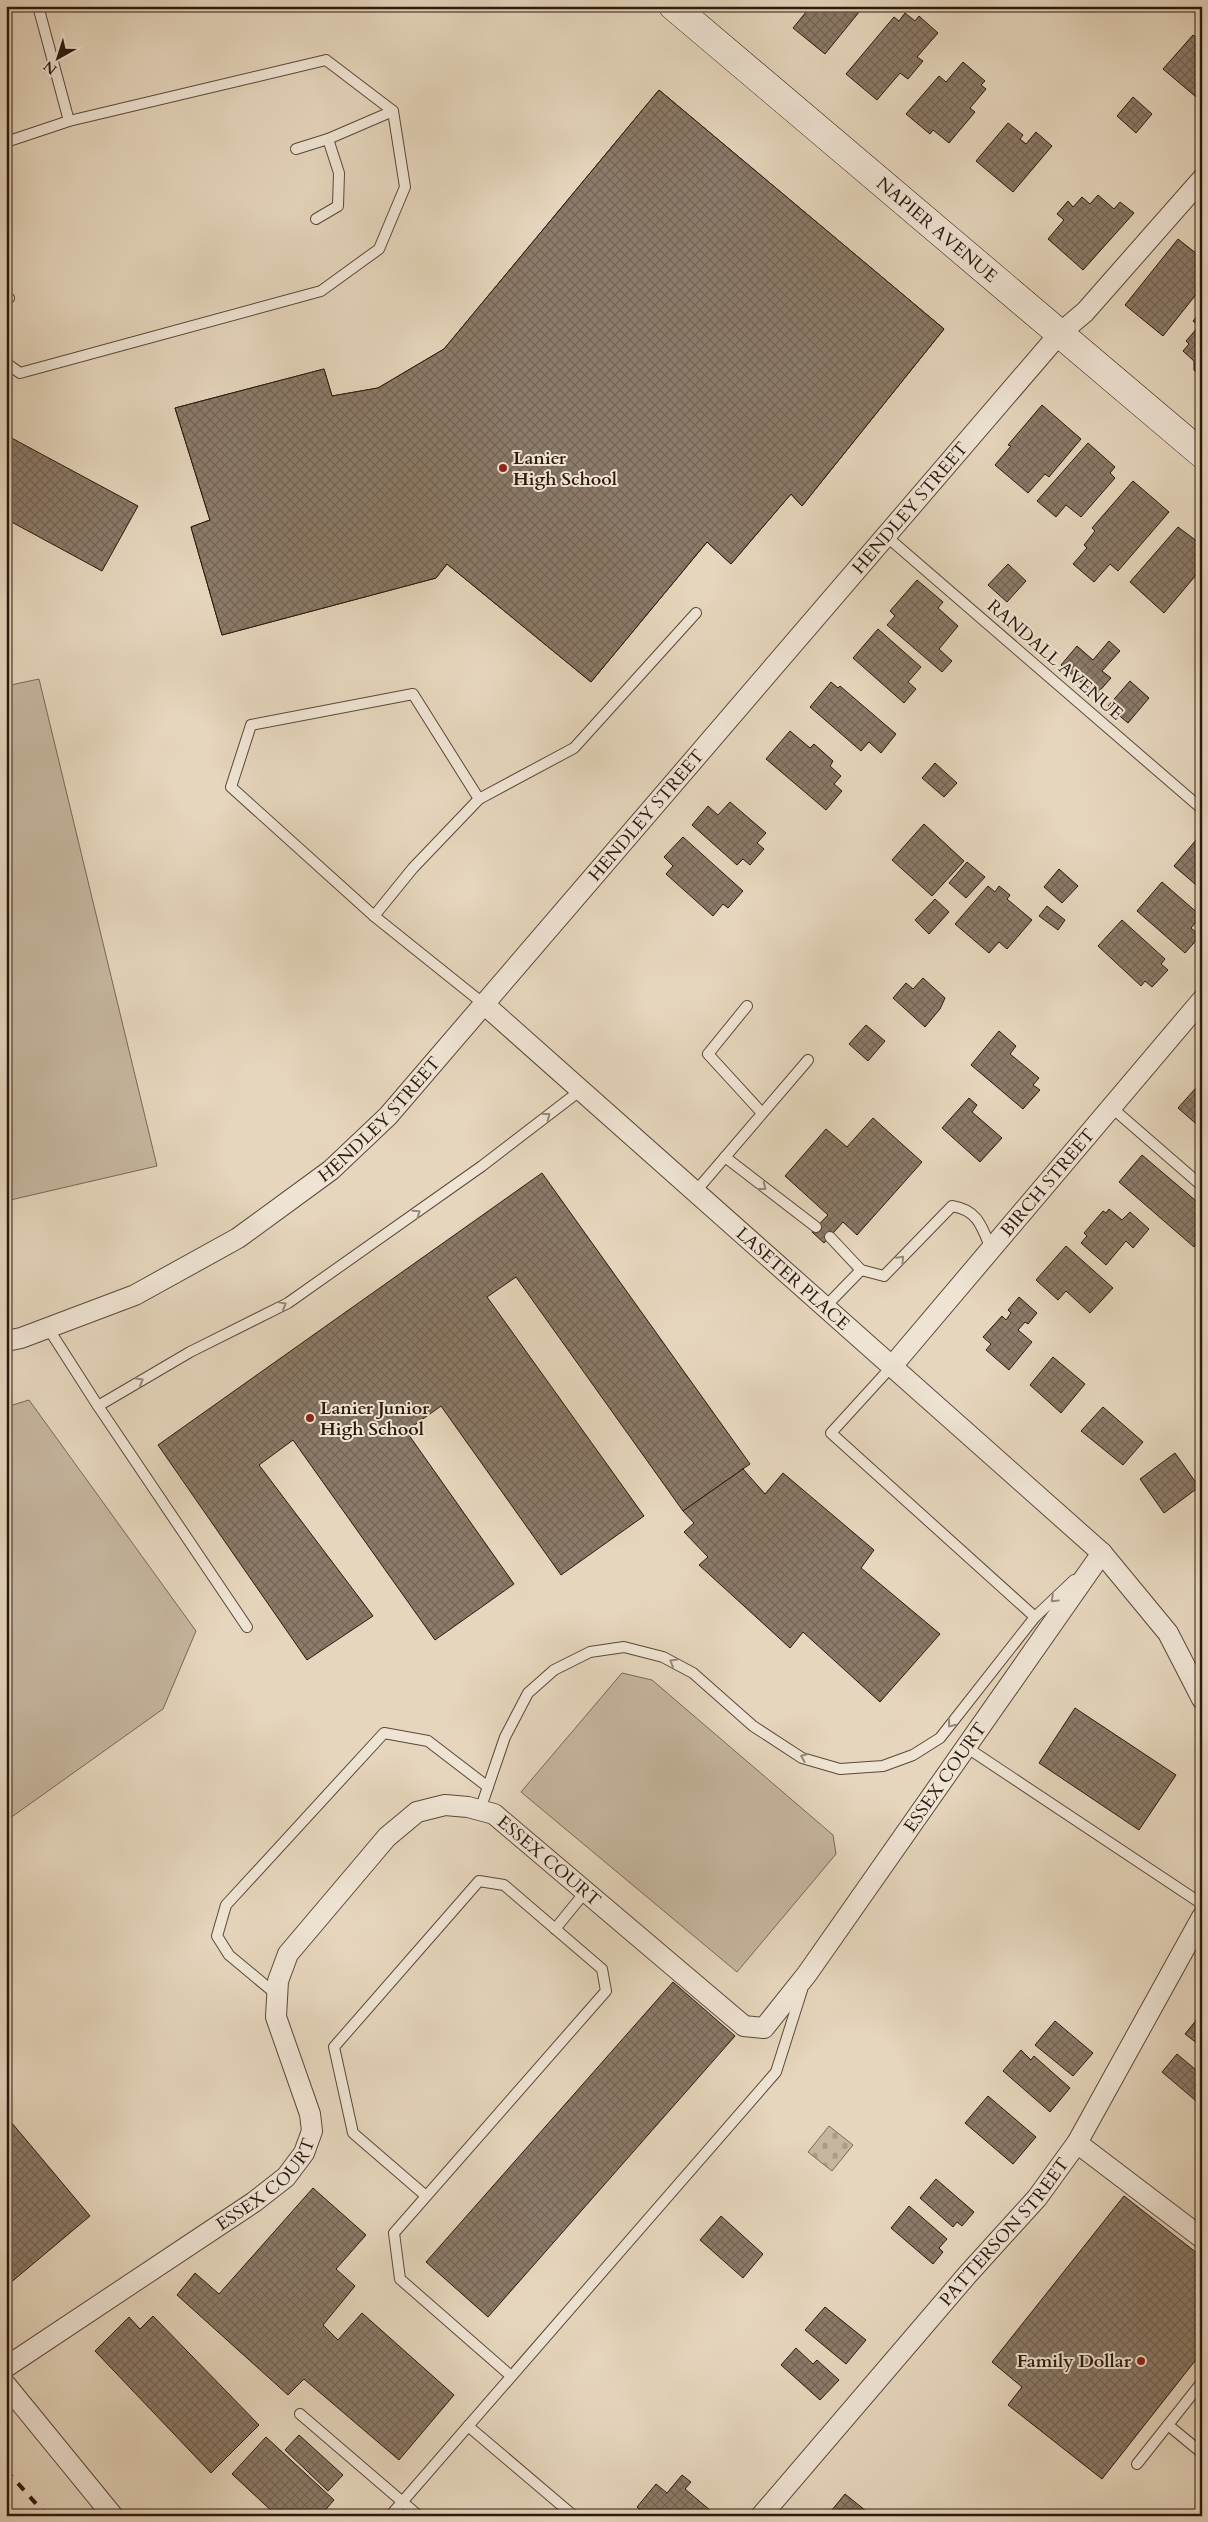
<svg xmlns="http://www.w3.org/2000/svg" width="1208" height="2522" viewBox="0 0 1208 2522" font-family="Cardo,serif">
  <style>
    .grass { fill: #c6b69f; stroke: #786856 }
    .cemetery { fill: url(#cemetery-stones); stroke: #786856 }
    .building { fill: url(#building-cross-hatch); stroke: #2b190d; fill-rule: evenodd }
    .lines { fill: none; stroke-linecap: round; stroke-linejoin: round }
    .lane-casing { stroke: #5a4839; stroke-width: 12 }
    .street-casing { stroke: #5a4839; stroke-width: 22 }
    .secondary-casing { stroke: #2b190d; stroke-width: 29 }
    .lane { stroke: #efe4d4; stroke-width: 10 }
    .street { stroke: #efe4d4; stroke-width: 20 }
    .secondary { stroke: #efe4d4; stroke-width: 28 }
    .rail { stroke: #2b190d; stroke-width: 4; stroke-dasharray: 9 9; stroke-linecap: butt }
    .oneway { stroke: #97897a }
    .poi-dot { fill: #8f2418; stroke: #efe4d4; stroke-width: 2 }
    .labels { text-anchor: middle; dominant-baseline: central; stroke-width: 4; stroke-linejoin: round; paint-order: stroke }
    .street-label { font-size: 18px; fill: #2b190d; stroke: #efe4d4 }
    .poi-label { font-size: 18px; font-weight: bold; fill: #2b190d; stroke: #efe4d4; text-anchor: start }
  </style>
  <defs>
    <pattern id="cemetery-stones" width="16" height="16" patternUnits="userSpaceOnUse" patternTransform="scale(1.25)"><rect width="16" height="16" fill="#c6b69f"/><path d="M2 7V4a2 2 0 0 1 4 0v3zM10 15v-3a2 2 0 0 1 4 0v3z" fill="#aa9c88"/></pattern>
    <pattern id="building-cross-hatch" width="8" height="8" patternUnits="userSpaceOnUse" patternTransform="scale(1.25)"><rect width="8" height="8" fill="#8c7b69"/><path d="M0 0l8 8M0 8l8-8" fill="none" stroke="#736455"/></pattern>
  </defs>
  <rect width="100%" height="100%" fill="#e6d6bd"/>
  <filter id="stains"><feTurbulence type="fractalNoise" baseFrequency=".004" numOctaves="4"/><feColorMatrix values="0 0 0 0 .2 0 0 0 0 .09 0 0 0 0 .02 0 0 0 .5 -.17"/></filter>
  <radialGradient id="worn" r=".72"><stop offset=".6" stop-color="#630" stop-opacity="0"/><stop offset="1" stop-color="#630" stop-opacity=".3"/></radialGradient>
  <g class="grass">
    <path d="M 39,679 L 157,1166 L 6,1201 L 6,686 Z"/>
    <path d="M 29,1400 L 196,1631 L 163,1709 L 6,1821 L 6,1407 Z"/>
    <path d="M 622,1673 L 652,1680 L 833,1835 L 836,1854 L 737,1972 L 521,1792 Z"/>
  </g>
  <path class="cemetery" d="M 829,2126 L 853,2145 L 832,2171 L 808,2152 Z"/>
  <g class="building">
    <path d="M 811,6 L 864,6 L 825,54 L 793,28 Z"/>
    <path d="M 905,13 L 915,21 L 919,16 L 938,33 L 917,57 L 923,61 L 908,79 L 900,73 L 877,100 L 846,74 L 894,17 L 899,21 Z"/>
    <path d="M 1193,35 L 1202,42 L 1202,102 L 1163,69 Z"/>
    <path d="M 963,62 L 985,81 L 981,85 L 986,89 L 970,108 L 975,112 L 949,143 L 933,130 L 930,134 L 906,114 L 939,76 L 946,82 Z"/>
    <path d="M 659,90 L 944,329 L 802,506 L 791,494 L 731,564 L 707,542 L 591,682 L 447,564 L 436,578 L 222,635 L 191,527 L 210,520 L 175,408 L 324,369 L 332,396 L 378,388 L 444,349 ZM 703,235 L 822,333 L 742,425 L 637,335 L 685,280 L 687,254 Z"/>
    <path d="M 659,90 L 944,329 L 802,506 L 791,494 L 731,564 L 707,542 L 591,682 L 447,564 L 436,578 L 222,635 L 191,527 L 210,520 L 175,408 L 324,369 L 332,396 L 378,388 L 444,349 Z"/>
    <path d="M 1133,97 L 1152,114 L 1136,133 L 1117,116 Z"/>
    <path d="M 1008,123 L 1023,135 L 1020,139 L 1026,144 L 1036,132 L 1052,146 L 1013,192 L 976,161 Z"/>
    <path d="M 1098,195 L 1114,209 L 1120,202 L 1134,213 L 1083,270 L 1048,239 L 1064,220 L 1057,214 L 1068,201 L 1073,207 L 1082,197 L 1090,204 Z"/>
    <path d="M 1178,239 L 1202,258 L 1199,265 L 1202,268 L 1202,287 L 1163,336 L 1125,305 Z"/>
    <path d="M 1202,310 L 1202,377 L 1194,370 L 1194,361 L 1183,351 L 1189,344 L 1186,341 L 1199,326 L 1193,321 Z"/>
    <path d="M 1042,405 L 1081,439 L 1049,477 L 1045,474 L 1028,493 L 995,465 L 1011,446 L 1008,445 Z"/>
    <path d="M 6,435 L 138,506 L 102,571 L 6,519 Z"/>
    <path d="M 1088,443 L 1115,467 L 1110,473 L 1115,478 L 1081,517 L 1066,505 L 1056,517 L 1037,501 Z"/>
    <path d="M 1133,481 L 1169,512 L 1118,571 L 1110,564 L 1094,582 L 1073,564 L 1087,548 L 1084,545 L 1095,531 L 1092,528 Z"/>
    <path d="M 1178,527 L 1202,545 L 1202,568 L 1164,613 L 1130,582 Z"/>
    <path d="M 1008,564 L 1026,581 L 1007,602 L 988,585 Z"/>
    <path d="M 917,580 L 943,602 L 938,608 L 958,626 L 939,649 L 952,661 L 942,672 L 887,625 L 895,616 L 890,611 Z"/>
    <path d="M 1202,625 L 1202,638 L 1196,633 Z"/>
    <path d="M 878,629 L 921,667 L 908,682 L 916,689 L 904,703 L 853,658 Z"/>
    <path d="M 1109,641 L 1120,651 L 1102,671 L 1111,678 L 1096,695 L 1061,665 L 1077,646 L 1093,660 Z"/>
    <path d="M 1130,681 L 1149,698 L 1128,723 L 1108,706 Z"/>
    <path d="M 831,682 L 838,688 L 840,686 L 896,734 L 881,753 L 869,742 L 861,751 L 810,707 Z"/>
    <path d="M 790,731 L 810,748 L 814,744 L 833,761 L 830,766 L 841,776 L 834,784 L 842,791 L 826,810 L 766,759 Z"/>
    <path d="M 935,763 L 957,783 L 944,797 L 922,778 Z"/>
    <path d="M 730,802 L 766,833 L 757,843 L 764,849 L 750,865 L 743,859 L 737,865 L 692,825 L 708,806 L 718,815 Z"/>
    <path d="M 924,824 L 964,861 L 932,896 L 892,860 Z"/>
    <path d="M 1202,833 L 1202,890 L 1174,866 Z"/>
    <path d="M 683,837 L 743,891 L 728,908 L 723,904 L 713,916 L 666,874 L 673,866 L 664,857 Z"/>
    <path d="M 967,862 L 985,877 L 966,898 L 949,883 Z"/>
    <path d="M 1059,869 L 1078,886 L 1062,903 L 1044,887 Z"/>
    <path d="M 1162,882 L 1201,916 L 1191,928 L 1200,936 L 1185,953 L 1137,911 Z"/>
    <path d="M 988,886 L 995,892 L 999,886 L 1010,895 L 1007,899 L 1032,920 L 1007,949 L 999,942 L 989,953 L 955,924 Z"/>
    <path d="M 935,899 L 949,912 L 929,934 L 915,920 Z"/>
    <path d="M 1047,906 L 1065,920 L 1058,930 L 1039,916 Z"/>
    <path d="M 1122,920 L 1165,959 L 1161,964 L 1168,970 L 1152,987 L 1145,981 L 1141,986 L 1098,946 Z"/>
    <path d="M 923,978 L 945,998 L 940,1009 L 925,1027 L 893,998 L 906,983 L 913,989 Z"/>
    <path d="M 866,1025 L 885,1041 L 868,1061 L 849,1044 Z"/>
    <path d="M 999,1031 L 1016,1046 L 1010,1054 L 1039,1078 L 1033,1085 L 1040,1090 L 1023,1109 L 971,1065 Z"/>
    <path d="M 1202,1081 L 1202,1129 L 1178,1108 Z"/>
    <path d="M 969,1098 L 977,1105 L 972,1112 L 1002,1138 L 980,1162 L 942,1128 Z"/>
    <path d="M 873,1118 L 922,1162 L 857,1235 L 843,1222 L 824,1243 L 812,1232 L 828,1215 L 785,1176 L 826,1129 L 847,1147 Z"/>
    <path d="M 1142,1155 L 1202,1206 L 1202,1238 L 1194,1247 L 1119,1182 Z"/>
    <path d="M 542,1173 L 750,1464 L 683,1511 L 516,1277 L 487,1297 L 644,1516 L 561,1575 L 441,1406 L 406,1431 L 514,1584 L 435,1640 L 293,1440 L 259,1465 L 373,1616 L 307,1660 L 158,1445 Z"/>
    <path d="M 1109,1209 L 1122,1220 L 1130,1212 L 1149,1229 L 1133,1248 L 1126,1241 L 1106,1265 L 1081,1243 L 1087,1236 L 1084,1233 L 1103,1211 L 1106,1213 Z"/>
    <path d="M 1066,1246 L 1113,1288 L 1090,1313 L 1066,1291 L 1058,1300 L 1036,1280 Z"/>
    <path d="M 1019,1297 L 1037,1313 L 1028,1324 L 1025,1322 L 1018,1330 L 1032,1342 L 1009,1370 L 986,1350 L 991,1344 L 983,1337 L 1002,1316 L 1006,1320 L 1011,1313 L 1008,1310 Z"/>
    <path d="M 1053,1357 L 1085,1384 L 1061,1413 L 1030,1385 Z"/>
    <path d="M 1103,1407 L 1143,1442 L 1123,1465 L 1081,1431 Z"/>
    <path d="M 1175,1453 L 1199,1487 L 1164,1513 L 1140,1479 Z"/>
    <path d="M 743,1469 L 765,1494 L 783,1473 L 874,1550 L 861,1568 L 940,1634 L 880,1702 L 803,1632 L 790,1648 L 699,1565 L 708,1557 L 684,1532 L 694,1523 L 683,1511 Z"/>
    <path d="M 1075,1708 L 1176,1775 L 1139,1830 L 1039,1763 Z"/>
    <path d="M 1202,1980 L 1202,1992 L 1196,1987 Z"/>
    <path d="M 673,1982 L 735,2036 L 488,2317 L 426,2262 Z"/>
    <path d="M 1202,2013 L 1202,2047 L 1185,2034 Z"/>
    <path d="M 1055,2021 L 1093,2053 L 1073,2076 L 1035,2045 Z"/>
    <path d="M 1021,2050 L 1031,2060 L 1034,2056 L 1070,2088 L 1050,2112 L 1003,2071 Z"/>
    <path d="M 1177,2054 L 1202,2075 L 1202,2106 L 1162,2072 Z"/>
    <path d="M 988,2096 L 1036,2137 L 1013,2164 L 965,2123 Z"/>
    <path d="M 6,2116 L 90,2216 L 9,2284 L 6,2281 Z"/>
    <path d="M 936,2179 L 974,2212 L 962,2226 L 957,2222 L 953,2227 L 920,2198 Z"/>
    <path d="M 313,2188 L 366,2235 L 336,2269 L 355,2286 L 323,2325 L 338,2340 L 362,2313 L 454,2395 L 399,2460 L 304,2379 L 288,2395 L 177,2295 L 195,2273 L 219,2294 Z"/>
    <path d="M 1124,2196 L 1202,2257 L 1202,2352 L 1102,2479 L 1008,2405 L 1022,2387 L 992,2362 Z"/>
    <path d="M 909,2206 L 947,2239 L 939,2248 L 943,2252 L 933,2264 L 891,2228 Z"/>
    <path d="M 721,2216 L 763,2254 L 743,2278 L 700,2240 Z"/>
    <path d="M 825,2307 L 866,2340 L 846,2364 L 805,2330 Z"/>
    <path d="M 153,2316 L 259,2425 L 211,2473 L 95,2351 L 129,2317 L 140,2329 Z"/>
    <path d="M 796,2348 L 813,2364 L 817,2360 L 839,2380 L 820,2400 L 781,2365 Z"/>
    <path d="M 299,2435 L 343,2475 L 328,2491 L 285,2450 Z"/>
    <path d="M 266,2437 L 334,2500 L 320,2516 L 277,2516 L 232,2474 Z"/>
    <path d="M 682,2475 L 691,2482 L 685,2489 L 717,2516 L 647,2516 L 637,2507 L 656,2484 L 667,2493 Z"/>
    <path d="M 845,2494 L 871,2515 L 870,2516 L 827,2516 Z"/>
  </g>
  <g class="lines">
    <defs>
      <g id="lane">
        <path d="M 38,6 L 69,121"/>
        <path d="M 6,142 L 69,121 L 326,60 L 393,111 L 405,187 L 379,249 L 321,291 L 20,373 L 6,363"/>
        <path d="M 296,149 L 328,139 L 393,111"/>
        <path d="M 316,219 L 338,206 L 339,173 L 328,139"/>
        <path d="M 6,299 L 9,298"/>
        <path d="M 886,536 L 1202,809"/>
        <path d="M 374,916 L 413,868 L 479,799"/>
        <path d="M 485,1005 L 374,916 L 231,787 L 251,725 L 413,694 L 479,799 L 574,748 L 696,613"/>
        <path d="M 747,1006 L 708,1054 L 762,1113"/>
        <path d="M 1111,1107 L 1202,1186"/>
        <path d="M 725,1157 L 816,1227"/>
        <path d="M 696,1191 L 808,1060"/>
        <path d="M 830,1237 L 861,1270 L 884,1276 L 952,1206 C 978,1210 982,1227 991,1249"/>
        <path d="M 826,1306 L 861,1270"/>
        <path d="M 48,1328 L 98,1406 L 247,1627"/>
        <path d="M 893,1365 L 831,1433 L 1035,1617"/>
        <path d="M 98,1406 L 190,1352 L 288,1303 L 482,1166 L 581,1090"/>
        <path d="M 966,1747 L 1202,1904"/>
        <path d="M 480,1810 L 505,1737 L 528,1693 L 554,1670 L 590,1652 L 624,1647 L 663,1657 L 693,1673 L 753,1726 L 802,1758 L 840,1769 L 883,1766 L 913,1755 L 940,1738 L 1035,1617 L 1074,1580"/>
        <path d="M 555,1929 L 586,1891"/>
        <path d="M 277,1995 L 229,1955 L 217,1936 L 226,1905 L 384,1733 L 428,1741 L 488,1787"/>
        <path d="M 426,2196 L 353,2133 L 334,2047 L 479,1881 L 504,1885 L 602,1969 L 606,1991 L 394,2233 L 400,2279 L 511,2376"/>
        <path d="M 300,2414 L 419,2516"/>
        <path d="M 1168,2425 L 1202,2453"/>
        <path d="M 468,2426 L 574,2516"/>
        <path d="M 1137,2464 L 1202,2382"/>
        <path d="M 390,2516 L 776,2072 L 802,1990"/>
      </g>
      <g id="street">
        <path id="s1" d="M 485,1005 L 1102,1553 L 1168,1633 L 1202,1699"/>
        <path id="s2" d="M 6,1341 L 21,1338 L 135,1295 L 238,1238 L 331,1170 L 388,1116 L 1060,333 L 1085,312 L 1202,179"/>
        <path id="s3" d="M 893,1365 L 1202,1000"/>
        <path d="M 1077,2143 L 1202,2238"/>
        <path id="s4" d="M 6,2367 L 254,2202 L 286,2177 L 304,2153 L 312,2131 L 310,2114 L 276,2017 L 278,1981 L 288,1954 L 387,1837 L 417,1812 L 445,1805 L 468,1807 L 494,1814 L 744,2026 L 764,2028 L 807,1974 L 1102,1553"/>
        <path d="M 6,2385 L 113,2516"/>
        <path id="s5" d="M 761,2516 L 968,2274 L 1037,2198 L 1077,2143 L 1202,1917"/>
      </g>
      <g id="secondary">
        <path id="s6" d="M 673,6 L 1202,454"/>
      </g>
    </defs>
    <use href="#lane" class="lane-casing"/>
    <use href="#street" class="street-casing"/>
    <use href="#secondary" class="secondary-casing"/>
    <use href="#lane" class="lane"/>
    <use href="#street" class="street"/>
    <use href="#secondary" class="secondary"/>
    <path class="rail" d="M 6,2470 L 47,2516"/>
  </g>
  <defs><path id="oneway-chevron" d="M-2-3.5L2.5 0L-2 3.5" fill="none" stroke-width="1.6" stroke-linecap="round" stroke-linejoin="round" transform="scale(1.25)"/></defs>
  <g class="oneway">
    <use href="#oneway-chevron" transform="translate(547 1116) rotate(-37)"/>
    <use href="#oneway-chevron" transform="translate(763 1187) rotate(38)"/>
    <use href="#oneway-chevron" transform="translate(417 1213) rotate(-35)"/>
    <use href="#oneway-chevron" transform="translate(901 1259) rotate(-46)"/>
    <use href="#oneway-chevron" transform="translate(283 1305) rotate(-29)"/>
    <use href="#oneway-chevron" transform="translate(140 1381) rotate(-30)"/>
    <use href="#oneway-chevron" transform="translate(1054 1599) rotate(137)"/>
    <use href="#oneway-chevron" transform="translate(673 1662) rotate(-150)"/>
    <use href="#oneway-chevron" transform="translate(951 1724) rotate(128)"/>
    <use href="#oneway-chevron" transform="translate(804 1757) rotate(-157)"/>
  </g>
  <g class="poi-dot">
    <circle cx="503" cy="468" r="5"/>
    <circle cx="310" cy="1418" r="5"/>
    <circle cx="1141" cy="2361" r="5"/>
  </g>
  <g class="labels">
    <g class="street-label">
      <text stroke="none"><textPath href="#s6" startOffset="346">NAPIER AVENUE</textPath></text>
      <text stroke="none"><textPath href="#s2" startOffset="1250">HENDLEY STREET</textPath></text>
      <text transform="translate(1055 660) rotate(41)">RANDALL AVENUE</text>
      <text stroke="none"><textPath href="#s2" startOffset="845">HENDLEY STREET</textPath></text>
      <text stroke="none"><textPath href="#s2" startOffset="440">HENDLEY STREET</textPath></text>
      <text stroke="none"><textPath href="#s3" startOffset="239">BIRCH STREET</textPath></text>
      <text stroke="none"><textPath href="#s1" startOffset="412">LASETER PLACE</textPath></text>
      <text stroke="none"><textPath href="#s4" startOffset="1505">ESSEX COURT</textPath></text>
      <text stroke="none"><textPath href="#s4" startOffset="920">ESSEX COURT</textPath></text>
      <text stroke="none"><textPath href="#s4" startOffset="319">ESSEX COURT</textPath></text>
      <text stroke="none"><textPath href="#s5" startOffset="374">PATTERSON STREET</textPath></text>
    </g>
    <g class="poi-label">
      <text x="513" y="458">Lanier<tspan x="513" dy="21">High School</tspan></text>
      <text x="320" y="1408">Lanier Junior<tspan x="320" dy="21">High School</tspan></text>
      <text x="1131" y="2361" text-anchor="end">Family Dollar</text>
    </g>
  </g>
  <rect width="1208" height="2522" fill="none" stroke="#e6d6bd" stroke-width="25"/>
  <rect x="8" y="8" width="1193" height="2507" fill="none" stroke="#2b190d" stroke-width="2.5"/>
  <rect x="12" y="12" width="1183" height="2497" fill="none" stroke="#2b190d"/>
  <g transform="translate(58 58) rotate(219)" stroke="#efe4d4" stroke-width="4" paint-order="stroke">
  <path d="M0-4L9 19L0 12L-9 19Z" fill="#2b190d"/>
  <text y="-8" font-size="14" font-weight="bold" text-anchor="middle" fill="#2b190d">N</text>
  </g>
  <rect width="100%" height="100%" filter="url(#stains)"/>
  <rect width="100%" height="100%" fill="url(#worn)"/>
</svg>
